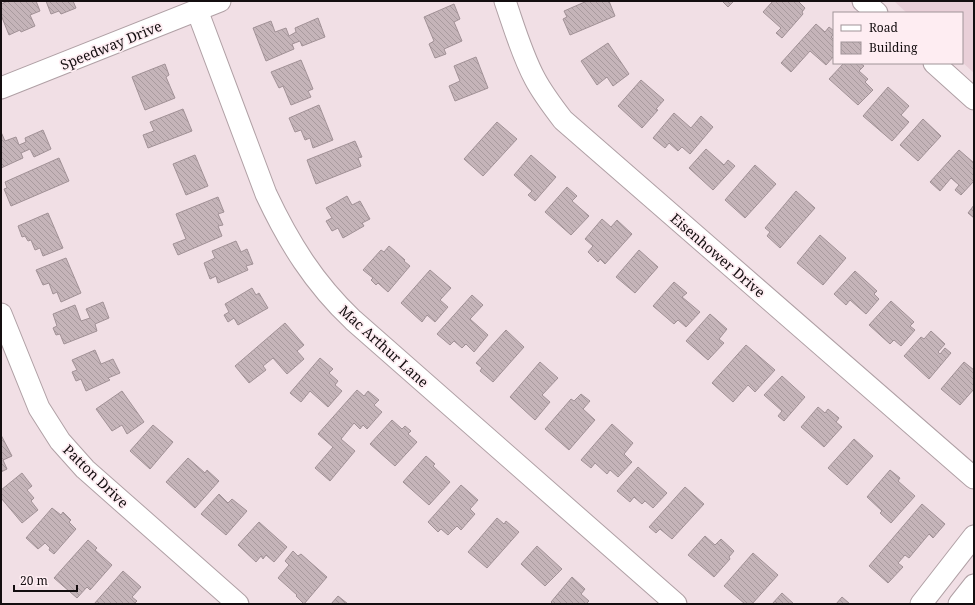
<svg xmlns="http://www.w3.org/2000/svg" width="975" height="605" viewBox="0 0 975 605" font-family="'Noto Serif',serif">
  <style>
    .built { fill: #e9cfd8 }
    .building { fill: url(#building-back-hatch); stroke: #a19196 }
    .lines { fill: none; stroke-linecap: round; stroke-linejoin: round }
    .minor-casing { stroke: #b0a0a5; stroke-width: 23 }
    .minor { stroke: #fff; stroke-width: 21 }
    .labels { text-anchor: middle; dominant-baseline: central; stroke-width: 3.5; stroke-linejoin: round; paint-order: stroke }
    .street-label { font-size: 14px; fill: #140e10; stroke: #feedf2 }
  </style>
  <defs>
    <pattern id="building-back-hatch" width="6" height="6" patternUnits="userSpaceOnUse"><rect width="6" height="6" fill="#c5b4b9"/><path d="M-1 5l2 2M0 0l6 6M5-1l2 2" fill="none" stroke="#a89a9e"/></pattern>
  </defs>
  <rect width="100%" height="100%" fill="#f1dfe5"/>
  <path class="built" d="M 894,1 L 974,1 L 974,73 L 962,62 L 962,13 L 907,13 Z"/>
  <g class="building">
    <path d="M 8,1 L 36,1 L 40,11 L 30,15 L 35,26 L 21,32 L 20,30 L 9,35 L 1,15 L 1,4 Z"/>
    <path d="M 46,1 L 73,1 L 76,8 L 61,14 L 59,11 L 51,14 Z"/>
    <path d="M 587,1 L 609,1 L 615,16 L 570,35 L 563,19 L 567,17 L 564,11 Z"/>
    <path d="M 722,1 L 734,1 L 728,7 Z"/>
    <path d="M 773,1 L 798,1 L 805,8 L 802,12 L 803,14 L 782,38 L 776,33 L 781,28 L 763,12 Z"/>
    <path d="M 454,4 L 460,19 L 454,22 L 462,41 L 444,49 L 446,54 L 435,58 L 429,44 L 434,41 L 424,17 Z"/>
    <path d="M 318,18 L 325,37 L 302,46 L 300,41 L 292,44 L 294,49 L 266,61 L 253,28 L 271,21 L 275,32 L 286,28 L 289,36 L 296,32 L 295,28 Z"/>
    <path d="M 816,24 L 825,32 L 829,27 L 834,31 L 834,34 L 831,37 L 834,40 L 834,56 L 826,65 L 810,51 L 791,72 L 781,63 Z"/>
    <path d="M 608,43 L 629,74 L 613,86 L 607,77 L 597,85 L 581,61 Z"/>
    <path d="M 476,57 L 488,88 L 455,101 L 449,86 L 460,81 L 454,66 Z"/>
    <path d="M 301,60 L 313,89 L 308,91 L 311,97 L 291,105 L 283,86 L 279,88 L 271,72 Z"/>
    <path d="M 844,63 L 860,63 L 864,66 L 859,71 L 868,79 L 865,82 L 873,90 L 858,105 L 829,79 Z"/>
    <path d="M 165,64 L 169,75 L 166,77 L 175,98 L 145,110 L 132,77 Z"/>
    <path d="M 641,80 L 664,100 L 656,109 L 658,110 L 642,128 L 618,106 Z"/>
    <path d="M 888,87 L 909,106 L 901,115 L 909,122 L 892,141 L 863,116 Z"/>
    <path d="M 319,105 L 333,140 L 313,148 L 310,138 L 305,140 L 301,130 L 295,132 L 289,118 Z"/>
    <path d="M 183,109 L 192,131 L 148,148 L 143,135 L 154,131 L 150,122 Z"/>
    <path d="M 674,113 L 691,128 L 701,116 L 713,127 L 690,154 L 682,147 L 678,151 L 669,143 L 665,148 L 653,138 Z"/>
    <path d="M 923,119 L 941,136 L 918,161 L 900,145 Z"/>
    <path d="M 497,122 L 517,139 L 483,176 L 464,159 Z"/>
    <path d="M 43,130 L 51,149 L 34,157 L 30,149 L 21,153 L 23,158 L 1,168 L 1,132 L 5,141 L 16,137 L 19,145 L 26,142 L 25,138 Z"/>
    <path d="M 355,141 L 362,157 L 358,158 L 361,166 L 316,184 L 307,160 Z"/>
    <path d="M 706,149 L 724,165 L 728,160 L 735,166 L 713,190 L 689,168 Z"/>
    <path d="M 959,150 L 974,163 L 974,181 L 961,195 L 955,190 L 959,185 L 951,178 L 940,191 L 930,182 Z"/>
    <path d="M 195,155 L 208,186 L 186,195 L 173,164 Z"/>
    <path d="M 531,155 L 556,177 L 535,201 L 528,195 L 532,191 L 514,175 Z"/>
    <path d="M 59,158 L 69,181 L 11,206 L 4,189 L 7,188 L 5,182 Z"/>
    <path d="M 755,165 L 776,184 L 745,218 L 725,200 Z"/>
    <path d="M 567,187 L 577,196 L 572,201 L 589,216 L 571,235 L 545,212 Z"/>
    <path d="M 796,191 L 815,208 L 780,248 L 767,236 L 770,232 L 765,228 Z"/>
    <path d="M 347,196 L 352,205 L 360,201 L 370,219 L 362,223 L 364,226 L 343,238 L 338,228 L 332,231 L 326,221 L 332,218 L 326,208 Z"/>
    <path d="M 218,197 L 224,212 L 218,214 L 223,225 L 218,226 L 222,236 L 178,255 L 173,244 L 186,239 L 176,214 Z"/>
    <path d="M 974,205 L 974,218 L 968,213 Z"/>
    <path d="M 48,213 L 63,248 L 43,256 L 40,248 L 35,250 L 31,240 L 28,241 L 25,236 L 22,237 L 18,226 Z"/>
    <path d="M 602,219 L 611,227 L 617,220 L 632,234 L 605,264 L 600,259 L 598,262 L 588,252 L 593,246 L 585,239 Z"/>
    <path d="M 820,235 L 846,258 L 823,285 L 797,263 Z"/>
    <path d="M 236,241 L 241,252 L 247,249 L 253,264 L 246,266 L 248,270 L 218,283 L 216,276 L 210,279 L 204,263 L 215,258 L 212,251 Z"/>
    <path d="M 389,246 L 405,260 L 404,261 L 410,266 L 388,292 L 378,283 L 376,285 L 371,280 L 373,278 L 363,270 L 381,250 L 384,252 Z"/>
    <path d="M 639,250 L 658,267 L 635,293 L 616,277 Z"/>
    <path d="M 66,258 L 81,293 L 61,302 L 57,292 L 53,294 L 49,283 L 43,285 L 36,270 Z"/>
    <path d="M 430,270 L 451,288 L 440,300 L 448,307 L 435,322 L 427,315 L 422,322 L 401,303 Z"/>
    <path d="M 855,271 L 877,291 L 874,294 L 879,299 L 866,314 L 850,300 L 846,305 L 834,294 Z"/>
    <path d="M 674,282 L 687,293 L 682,297 L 700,312 L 686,327 L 678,320 L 674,324 L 653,306 Z"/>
    <path d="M 252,288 L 256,295 L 259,293 L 268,308 L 238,325 L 234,318 L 228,322 L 224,315 L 229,312 L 225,304 Z"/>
    <path d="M 472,295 L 483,305 L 470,319 L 488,335 L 474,352 L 466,344 L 462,348 L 454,341 L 450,345 L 437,334 Z"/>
    <path d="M 891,301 L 914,322 L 910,326 L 915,330 L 901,346 L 894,340 L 890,344 L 869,325 Z"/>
    <path d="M 103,302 L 109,318 L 95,324 L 97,331 L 64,344 L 60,334 L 56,335 L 53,328 L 57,326 L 53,314 L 75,305 L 81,321 L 90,318 L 86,309 Z"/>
    <path d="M 710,314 L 727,329 L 719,339 L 724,343 L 708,360 L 686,341 Z"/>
    <path d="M 285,323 L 304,345 L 297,351 L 304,359 L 287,374 L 273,358 L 263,366 L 266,370 L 249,383 L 235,366 Z"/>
    <path d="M 506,330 L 524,347 L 493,382 L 480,371 L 482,368 L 476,363 Z"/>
    <path d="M 931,331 L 945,344 L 938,352 L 940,354 L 945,348 L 951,353 L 929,379 L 904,356 L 921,337 L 924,339 Z"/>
    <path d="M 746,345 L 775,370 L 755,392 L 748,385 L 733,402 L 712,383 Z"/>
    <path d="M 95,350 L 101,364 L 113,359 L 120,373 L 108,378 L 110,380 L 86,391 L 81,379 L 76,381 L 72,372 L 77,370 L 72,360 Z"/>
    <path d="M 320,358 L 333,369 L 329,373 L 338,381 L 335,385 L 342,391 L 328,407 L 310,391 L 301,402 L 290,393 Z"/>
    <path d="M 540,362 L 558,378 L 542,395 L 550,402 L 535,420 L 510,397 Z"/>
    <path d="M 964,362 L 974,370 L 974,389 L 960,405 L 941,389 Z"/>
    <path d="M 782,376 L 805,397 L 784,421 L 778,416 L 782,411 L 764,395 Z"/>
    <path d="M 357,390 L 364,396 L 368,391 L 379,400 L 374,405 L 382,412 L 367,429 L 363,425 L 360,429 L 354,423 L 341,439 L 355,451 L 330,481 L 315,468 L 333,447 L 318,434 Z"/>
    <path d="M 122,391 L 144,422 L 127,434 L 122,425 L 112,431 L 96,409 Z"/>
    <path d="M 581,394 L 590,401 L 583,409 L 595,420 L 569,450 L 545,429 L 571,399 L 574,401 Z"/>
    <path d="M 818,407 L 825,413 L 828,409 L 839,418 L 836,422 L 842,427 L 824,447 L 801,427 Z"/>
    <path d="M 392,420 L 402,429 L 405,426 L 411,431 L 408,434 L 417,442 L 395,466 L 370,444 Z"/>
    <path d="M 612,424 L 633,443 L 624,454 L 632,462 L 618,477 L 610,470 L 607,474 L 595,463 L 591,468 L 581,460 Z"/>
    <path d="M 153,425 L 173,442 L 150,469 L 130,451 Z"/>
    <path d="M 1,435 L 12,456 L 3,460 L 7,469 L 1,472 Z"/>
    <path d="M 854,439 L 873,456 L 847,485 L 828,468 Z"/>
    <path d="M 426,456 L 435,464 L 433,466 L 450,482 L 429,505 L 403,482 Z"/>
    <path d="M 188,458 L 205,473 L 207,470 L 219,481 L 195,508 L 166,482 Z"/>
    <path d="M 638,467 L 667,493 L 653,508 L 645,501 L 642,504 L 634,497 L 630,502 L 617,491 Z"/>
    <path d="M 890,470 L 900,478 L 898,481 L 915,496 L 891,523 L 880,513 L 882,511 L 867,497 Z"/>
    <path d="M 22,473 L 32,486 L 27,490 L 34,498 L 31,501 L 38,510 L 22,523 L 1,498 L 1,490 Z"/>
    <path d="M 461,485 L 478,500 L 470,509 L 475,514 L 461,530 L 457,526 L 448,535 L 441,529 L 438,532 L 428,522 Z"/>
    <path d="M 685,487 L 704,504 L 672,539 L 660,529 L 656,533 L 649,527 Z"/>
    <path d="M 219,494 L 228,503 L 232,499 L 247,511 L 226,535 L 201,514 Z"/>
    <path d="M 922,504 L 945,524 L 933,538 L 929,534 L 909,558 L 905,555 L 898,563 L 903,567 L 888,583 L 869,566 Z"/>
    <path d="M 52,508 L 61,515 L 63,512 L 71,520 L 69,522 L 76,529 L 54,554 L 49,550 L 50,548 L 45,543 L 38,549 L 26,538 Z"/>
    <path d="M 497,518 L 504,524 L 506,521 L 519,532 L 487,568 L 468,552 Z"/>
    <path d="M 259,522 L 287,547 L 274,562 L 266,555 L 263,559 L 261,556 L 256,562 L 238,545 Z"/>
    <path d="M 705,536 L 715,545 L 721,539 L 734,551 L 729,557 L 730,559 L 714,577 L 688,555 Z"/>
    <path d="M 88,540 L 97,548 L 95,550 L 112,565 L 90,590 L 87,587 L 77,598 L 54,578 Z"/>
    <path d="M 537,546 L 562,569 L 545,586 L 521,564 Z"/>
    <path d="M 293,551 L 298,556 L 301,554 L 327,577 L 304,604 L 296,596 L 297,595 L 278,578 L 289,565 L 285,561 Z"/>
    <path d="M 753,553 L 778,575 L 752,604 L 745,604 L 724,586 Z"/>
    <path d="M 123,571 L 141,587 L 132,597 L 137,601 L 134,604 L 94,604 Z"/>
    <path d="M 572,577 L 585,589 L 581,594 L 589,601 L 586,604 L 553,604 L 551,602 Z"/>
    <path d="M 782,593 L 794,604 L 772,604 Z"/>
    <path d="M 338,596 L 348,604 L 331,604 Z"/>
    <path d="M 842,597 L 850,604 L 836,604 Z"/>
  </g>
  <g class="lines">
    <defs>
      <g id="minor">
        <path d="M 505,1 C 514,27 522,55 535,79 C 543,94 553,107 563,120 L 974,478"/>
        <path d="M 863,1 L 877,13"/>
        <path d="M 197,10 L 266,194 C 289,243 314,283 353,320 L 676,604"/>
        <path d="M 934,63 L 974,99"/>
        <path d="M 1,88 L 220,1"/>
        <path d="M 1,314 L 39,408 L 60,441 L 85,469 L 238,604"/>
        <path d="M 921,604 L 974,536"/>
        <path d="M 959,604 L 974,585"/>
      </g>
    </defs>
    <use href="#minor" class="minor-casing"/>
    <use href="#minor" class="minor"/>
  </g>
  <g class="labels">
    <g class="street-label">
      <text transform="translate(111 45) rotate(-22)">Speedway Drive</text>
      <text transform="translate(718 255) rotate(41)">Eisenhower Drive</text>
      <text transform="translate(384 346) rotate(42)">Mac Arthur Lane</text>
      <text transform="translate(96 476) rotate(44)">Patton Drive</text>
    </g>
  </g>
  <rect width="975" height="605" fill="none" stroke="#140e10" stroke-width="4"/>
  <rect x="833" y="12" width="130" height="52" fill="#feedf2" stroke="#a09498"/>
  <rect x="841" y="25" width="20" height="6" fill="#ffffff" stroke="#a09498"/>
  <text x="869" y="32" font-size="12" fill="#140e10">Road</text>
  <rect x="841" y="42" width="20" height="12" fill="url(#building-back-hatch)" stroke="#a09498"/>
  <text x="869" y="52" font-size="12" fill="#140e10">Building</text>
  <path d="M14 585v6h63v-6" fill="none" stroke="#140e10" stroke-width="2"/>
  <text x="20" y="585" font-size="12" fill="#140e10" stroke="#feedf2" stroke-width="3" paint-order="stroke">20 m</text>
</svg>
